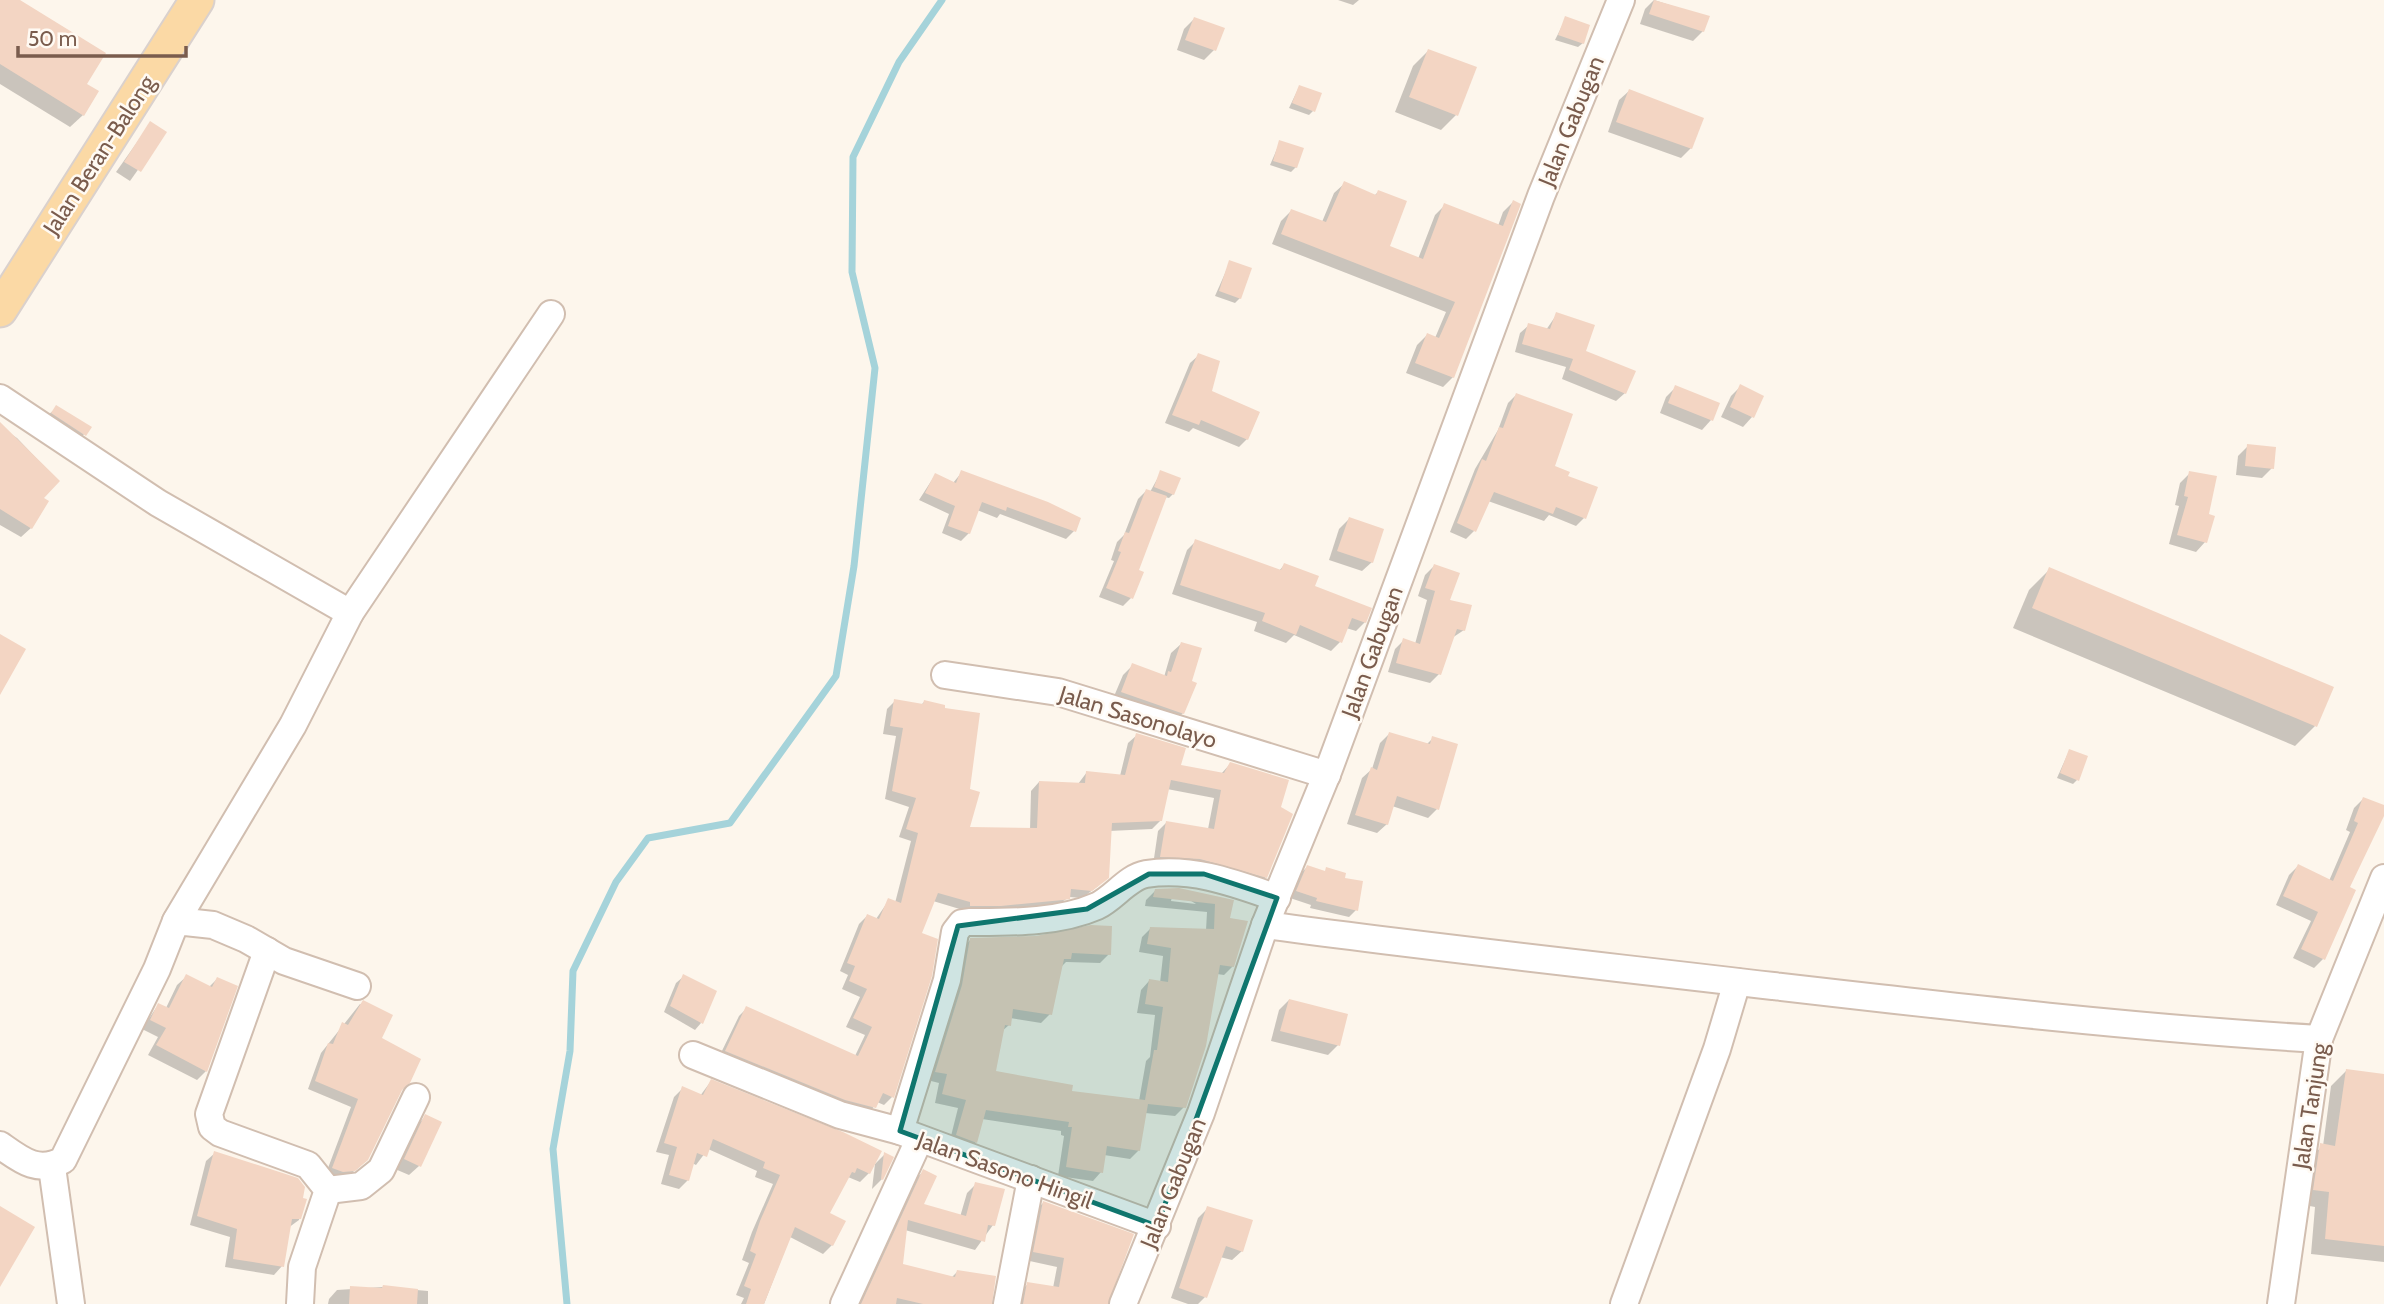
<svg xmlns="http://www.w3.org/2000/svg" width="2384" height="1304" viewBox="0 0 2384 1304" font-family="Cabin,sans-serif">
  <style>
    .shadow { fill: #0003; fill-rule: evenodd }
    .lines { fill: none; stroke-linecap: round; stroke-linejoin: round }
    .stream { stroke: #a5d3da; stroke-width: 7 }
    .building { fill: #f3d5c3 }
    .minor-casing { stroke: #d1beb0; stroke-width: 30 }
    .major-casing { stroke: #dad1cd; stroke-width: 37 }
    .minor { stroke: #fff; stroke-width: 26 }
    .major { stroke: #fbd9a5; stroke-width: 33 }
    .marked { fill: #0f766e; fill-opacity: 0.2; stroke: #0f766e; stroke-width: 5; stroke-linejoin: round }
    .labels { text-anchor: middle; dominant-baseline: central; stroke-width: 5; stroke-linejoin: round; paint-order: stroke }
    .street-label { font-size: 23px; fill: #7a5c4d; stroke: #fffaf3 }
  </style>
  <rect width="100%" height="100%" fill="#fdf6ec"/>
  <g class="shadow">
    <path d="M 0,0 L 16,0 L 83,115 L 70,127 L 0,84 Z"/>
    <path d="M 1338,0 L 1359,0 L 1353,5 Z"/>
    <path d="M 1654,0 L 1707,17 L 1703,31 L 1693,41 L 1640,24 L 1645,9 Z"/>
    <path d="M 1566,18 L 1583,43 L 1578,47 L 1555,40 Z"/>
    <path d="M 1194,19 L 1222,29 L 1214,50 L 1204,60 L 1177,50 L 1184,29 Z"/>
    <path d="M 1428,51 L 1456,115 L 1441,130 L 1395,112 L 1413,66 Z"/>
    <path d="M 1299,87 L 1313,111 L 1309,115 L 1289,108 Z"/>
    <path d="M 1629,91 L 1691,148 L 1681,158 L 1608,132 L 1619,100 Z"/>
    <path d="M 150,124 L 164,133 L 130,181 L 116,172 Z"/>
    <path d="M 1280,142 L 1296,167 L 1291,172 L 1270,165 Z"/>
    <path d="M 1344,184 L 1374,196 L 1378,192 L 1388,247 L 1418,259 L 1435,215 L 1445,205 L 1498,226 L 1503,212 L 1513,202 L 1453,377 L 1443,387 L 1406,373 L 1417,345 L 1427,335 L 1435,338 L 1446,312 L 1272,244 L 1281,221 L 1291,211 L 1322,222 L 1334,193 Z"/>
    <path d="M 1230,262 L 1240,298 L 1235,303 L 1215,296 Z"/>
    <path d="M 1557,314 L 1583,352 L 1625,393 L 1616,401 L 1562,379 L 1566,367 L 1515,352 L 1520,333 L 1529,325 L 1546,330 Z"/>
    <path d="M 1199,355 L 1210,392 L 1247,439 L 1239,447 L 1193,428 L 1189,432 L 1165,423 L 1190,363 Z"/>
    <path d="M 1676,387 L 1711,420 L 1702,430 L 1660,413 L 1666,397 Z"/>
    <path d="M 1740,387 L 1752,417 L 1743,427 L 1721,417 L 1731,396 Z"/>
    <path d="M 1516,395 L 1552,467 L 1566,477 L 1584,518 L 1576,526 L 1549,515 L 1544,521 L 1488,501 L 1474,531 L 1466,539 L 1450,532 L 1475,469 L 1498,430 L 1508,403 Z"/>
    <path d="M 56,408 L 89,428 L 75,445 L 46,417 Z"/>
    <path d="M 0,427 L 17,438 L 58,481 L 41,498 L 31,528 L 21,537 L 0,525 Z"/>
    <path d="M 2248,446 L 2272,468 L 2262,478 L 2236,475 L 2238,456 Z"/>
    <path d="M 962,472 L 1074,531 L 1066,539 L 1000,514 L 997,518 L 977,510 L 969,533 L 961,541 L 942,533 L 949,514 L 919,500 L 935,475 L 953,483 Z"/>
    <path d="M 1161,472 L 1173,494 L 1169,498 L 1165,497 L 1136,571 L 1131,598 L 1123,606 L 1099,597 L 1114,561 L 1111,560 L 1117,542 L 1124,535 L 1138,499 L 1146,491 L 1150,492 Z"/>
    <path d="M 2190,473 L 2207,515 L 2205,542 L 2196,552 L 2169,544 L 2179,506 L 2175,505 L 2180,483 Z"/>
    <path d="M 1349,519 L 1372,562 L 1362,571 L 1329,560 L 1339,529 Z"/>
    <path d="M 1196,541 L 1279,571 L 1284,565 L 1365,622 L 1356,631 L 1346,628 L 1340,642 L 1331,651 L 1294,635 L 1286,643 L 1254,631 L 1257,622 L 1172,594 L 1187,550 Z"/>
    <path d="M 1434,566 L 1464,630 L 1452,638 L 1439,674 L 1430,683 L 1388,672 L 1395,649 L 1404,640 L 1415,644 L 1427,600 L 1418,596 L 1425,575 Z"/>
    <path d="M 2049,570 L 2331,688 L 2315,726 L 2295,746 L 2013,628 L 2029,590 Z"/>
    <path d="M 1181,644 L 1183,713 L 1173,723 L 1112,701 L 1123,675 L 1133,665 L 1164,677 L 1171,653 Z"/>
    <path d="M 895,701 L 921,705 L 924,702 L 968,790 L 968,829 L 1030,830 L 1031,791 L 1039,782 L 1078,784 L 1087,772 L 1120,776 L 1128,743 L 1137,735 L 1179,766 L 1221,774 L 1230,764 L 1278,808 L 1266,877 L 1257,885 L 1153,865 L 1158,831 L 1166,823 L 1208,829 L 1214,798 L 1167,789 L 1161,820 L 1152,829 L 1109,831 L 1098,886 L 1082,898 L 1069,897 L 1053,908 L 963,910 L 933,901 L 920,934 L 892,1097 L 884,1105 L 877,1102 L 867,1116 L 718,1059 L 739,1016 L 747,1008 L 855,1056 L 865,1035 L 846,1027 L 860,997 L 842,989 L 848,975 L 840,971 L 859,924 L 867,916 L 876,919 L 889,900 L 895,903 L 911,841 L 899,837 L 909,807 L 885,799 L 896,736 L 883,734 L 887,709 Z"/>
    <path d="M 1389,734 L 1427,744 L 1433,738 L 1437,809 L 1428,818 L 1392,806 L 1387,824 L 1377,833 L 1347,824 L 1362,778 L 1372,769 L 1380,743 Z"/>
    <path d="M 2069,751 L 2077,780 L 2073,784 L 2057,778 Z"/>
    <path d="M 2363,799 L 2384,807 L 2384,811 L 2348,888 L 2323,959 L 2314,968 L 2293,958 L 2311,921 L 2276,905 L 2289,875 L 2298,866 L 2329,881 L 2350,832 L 2346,830 L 2354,808 Z"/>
    <path d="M 1307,867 L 1342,879 L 1356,910 L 1349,917 L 1310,908 L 1311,905 L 1290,898 L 1300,874 Z"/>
    <path d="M 1155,891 L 1232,901 L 1228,919 L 1233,966 L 1224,975 L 1217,974 L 1184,1107 L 1175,1116 L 1145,1113 L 1139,1150 L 1130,1159 L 1104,1155 L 1101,1172 L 1093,1181 L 1058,1176 L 1064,1136 L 1061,1135 L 1061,1131 L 982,1119 L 976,1142 L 967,1151 L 949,1144 L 958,1108 L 935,1103 L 939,1083 L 927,1080 L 962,949 L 971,939 L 1109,954 L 1100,963 L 1066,962 L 1061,967 L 1050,1014 L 1041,1023 L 1010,1018 L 1009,1025 L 1001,1032 L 994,1072 L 1070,1093 L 1139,1101 L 1146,1061 L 1150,1057 L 1155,1015 L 1137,1013 L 1141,990 L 1149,981 L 1160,983 L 1163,956 L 1139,952 L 1142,937 L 1151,928 L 1206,930 L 1207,912 L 1145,906 L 1146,900 ZM 1172,897 L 1188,899 L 1196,904 L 1171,901 Z"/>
    <path d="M 187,976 L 209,987 L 217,979 L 206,1071 L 197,1080 L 148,1055 L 158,1037 L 142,1029 L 158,1005 L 166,1008 L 177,985 Z"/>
    <path d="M 683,977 L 701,1023 L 695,1030 L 664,1012 L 676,983 Z"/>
    <path d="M 1289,1000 L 1338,1045 L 1328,1055 L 1271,1041 L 1279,1010 Z"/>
    <path d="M 360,1004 L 391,1016 L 380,1039 L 400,1091 L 358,1168 L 345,1178 L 325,1176 L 351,1107 L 308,1089 L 321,1053 Z"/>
    <path d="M 2346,1071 L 2384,1076 L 2384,1262 L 2311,1254 L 2315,1207 L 2299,1204 L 2306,1160 L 2323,1146 L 2331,1086 Z"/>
    <path d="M 711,1081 L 869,1173 L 860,1182 L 848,1177 L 827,1213 L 832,1245 L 823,1254 L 790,1237 L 764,1304 L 741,1304 L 744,1298 L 736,1295 L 749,1263 L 742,1260 L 752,1232 L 773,1184 L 755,1177 L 757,1171 L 708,1149 L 696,1165 L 692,1163 L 688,1180 L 679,1189 L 661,1184 L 669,1155 L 656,1152 L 674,1097 L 683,1088 L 700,1096 Z"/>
    <path d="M 425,1117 L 419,1166 L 409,1175 L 395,1169 L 416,1126 Z"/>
    <path d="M 215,1153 L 304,1200 L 299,1220 L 288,1228 L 282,1266 L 274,1275 L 225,1267 L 230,1237 L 190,1225 L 206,1161 Z"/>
    <path d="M 885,1154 L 882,1179 L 872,1189 L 875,1164 Z"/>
    <path d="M 923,1172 L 921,1205 L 960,1217 L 967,1193 L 976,1184 L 993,1225 L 975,1250 L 905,1230 L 901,1265 L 951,1278 L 957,1272 L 991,1304 L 858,1304 L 914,1180 Z"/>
    <path d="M 1043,1203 L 1105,1304 L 1016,1304 L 1019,1292 L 1028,1284 L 1053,1288 L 1057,1267 L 1025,1260 L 1035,1211 Z"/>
    <path d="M 1208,1208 L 1242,1251 L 1232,1260 L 1220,1257 L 1205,1297 L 1198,1304 L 1188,1304 L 1171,1298 L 1198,1218 Z"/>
    <path d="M 383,1287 L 428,1291 L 428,1304 L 328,1304 L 329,1299 L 337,1290 Z"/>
  </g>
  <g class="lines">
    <path class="stream" d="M 567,1304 L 553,1149 L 570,1051 L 573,971 L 616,882 L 648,838 L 730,823 L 836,676 L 854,566 L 875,368 L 852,272 L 853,157 L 899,62 L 942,0"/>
  </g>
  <g class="building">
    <path d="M 0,0 L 20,0 L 106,53 L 87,84 L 99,91 L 84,116 L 0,64 Z"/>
    <path d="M 1654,0 L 1710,16 L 1704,32 L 1649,14 Z"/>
    <path d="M 1565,16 L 1590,25 L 1584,44 L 1558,35 Z"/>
    <path d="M 1194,17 L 1225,28 L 1216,51 L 1185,40 Z"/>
    <path d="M 1428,49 L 1477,67 L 1458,116 L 1409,97 Z"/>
    <path d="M 1299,85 L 1322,93 L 1315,112 L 1292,103 Z"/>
    <path d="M 1629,89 L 1704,118 L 1692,149 L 1616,122 Z"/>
    <path d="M 150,121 L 167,132 L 141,172 L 124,162 Z"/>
    <path d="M 1279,140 L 1304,148 L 1297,168 L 1273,161 Z"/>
    <path d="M 1344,181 L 1376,195 L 1378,190 L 1407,201 L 1390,246 L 1423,259 L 1444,203 L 1503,226 L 1513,200 L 1521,204 L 1454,378 L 1415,363 L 1427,333 L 1439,338 L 1455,302 L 1281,234 L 1291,209 L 1326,222 Z"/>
    <path d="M 1229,260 L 1252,268 L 1241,299 L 1219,291 Z"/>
    <path d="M 1556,312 L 1595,325 L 1586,351 L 1636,371 L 1626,394 L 1569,370 L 1573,359 L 1522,344 L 1528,323 L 1550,329 Z"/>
    <path d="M 1198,353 L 1220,361 L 1212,391 L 1260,412 L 1248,440 L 1201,420 L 1199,425 L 1172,415 Z"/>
    <path d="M 1740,384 L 1764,396 L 1754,418 L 1730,407 Z"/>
    <path d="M 1675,385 L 1720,403 L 1713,421 L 1668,403 Z"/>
    <path d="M 1516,393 L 1573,414 L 1555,466 L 1570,472 L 1568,476 L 1598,487 L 1586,519 L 1556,507 L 1553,514 L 1494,492 L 1476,532 L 1457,523 L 1482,459 L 1486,461 L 1499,427 L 1503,428 Z"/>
    <path d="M 56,405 L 92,427 L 86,436 L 51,413 Z"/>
    <path d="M 0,422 L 60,481 L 44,498 L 49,501 L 32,529 L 0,509 Z"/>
    <path d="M 2247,444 L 2276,447 L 2274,469 L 2245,466 Z"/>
    <path d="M 961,470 L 1048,502 L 1081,518 L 1076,532 L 1007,507 L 1006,511 L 982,502 L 970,534 L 948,526 L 955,506 L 925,493 L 935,473 L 956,483 Z"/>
    <path d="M 1160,470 L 1181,478 L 1174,495 L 1154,487 Z"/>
    <path d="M 2189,471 L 2217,476 L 2209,514 L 2215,516 L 2207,543 L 2177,535 L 2188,497 L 2184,496 Z"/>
    <path d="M 1146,489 L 1167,496 L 1139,570 L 1144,572 L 1133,599 L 1106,588 L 1121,552 L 1118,551 L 1125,532 L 1129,533 Z"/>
    <path d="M 1349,517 L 1384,529 L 1373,563 L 1337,551 Z"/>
    <path d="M 1195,539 L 1281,570 L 1284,563 L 1319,576 L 1315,586 L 1372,608 L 1366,623 L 1352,618 L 1342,643 L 1300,625 L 1296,635 L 1262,621 L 1265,613 L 1180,585 Z"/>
    <path d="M 1434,564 L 1460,573 L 1450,600 L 1472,605 L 1465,631 L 1457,629 L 1441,675 L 1396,663 L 1403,638 L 1420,644 L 1435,591 L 1425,588 Z"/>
    <path d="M 2049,567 L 2334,687 L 2317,727 L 2032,608 Z"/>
    <path d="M 0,634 L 26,649 L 0,695 Z"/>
    <path d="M 1181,642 L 1202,648 L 1192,681 L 1197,683 L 1184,714 L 1121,692 L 1132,663 L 1167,676 L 1168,671 L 1171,672 Z"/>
    <path d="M 894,699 L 923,704 L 924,700 L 945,705 L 945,708 L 980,713 L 970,789 L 980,792 L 970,827 L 1037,828 L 1039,781 L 1085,783 L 1086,771 L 1125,775 L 1136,733 L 1186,748 L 1181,765 L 1224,773 L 1230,762 L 1289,780 L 1281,807 L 1293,814 L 1267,878 L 1200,859 L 1160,857 L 1166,821 L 1214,829 L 1221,790 L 1171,780 L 1162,821 L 1112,823 L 1109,878 L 1092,891 L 1071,889 L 1070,899 L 1063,900 L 1001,906 L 970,906 L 970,902 L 938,893 L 922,933 L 938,939 L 932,976 L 894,1098 L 883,1093 L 876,1108 L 845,1100 L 725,1051 L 746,1006 L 858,1056 L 872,1027 L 853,1018 L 867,989 L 849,981 L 855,966 L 847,963 L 867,914 L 879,919 L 888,898 L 901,903 L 918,833 L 906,829 L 916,798 L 892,791 L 903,728 L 890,726 Z"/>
    <path d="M 1389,732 L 1430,744 L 1432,736 L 1458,744 L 1439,810 L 1397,796 L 1388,825 L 1355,815 L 1371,767 L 1377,770 Z"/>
    <path d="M 2069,749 L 2088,756 L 2079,781 L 2060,773 Z"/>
    <path d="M 2363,797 L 2384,805 L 2384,816 L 2350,887 L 2356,890 L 2325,960 L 2301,949 L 2318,912 L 2283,896 L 2298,864 L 2333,881 L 2358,823 L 2354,821 Z"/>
    <path d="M 1307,865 L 1325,871 L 1326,867 L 1346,873 L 1345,878 L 1363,881 L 1358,911 L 1316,901 L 1317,898 L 1296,891 Z"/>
    <path d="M 1179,888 L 1234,900 L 1230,918 L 1248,921 L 1234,967 L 1220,965 L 1206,1046 L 1186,1108 L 1148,1104 L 1140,1151 L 1107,1146 L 1103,1173 L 1066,1167 L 1072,1127 L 1068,1127 L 1069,1122 L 986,1110 L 977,1143 L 956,1135 L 966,1100 L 942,1094 L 947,1074 L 935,1072 L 962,985 L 970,938 L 1036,936 L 1091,925 L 1112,926 L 1111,955 L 1072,953 L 1071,959 L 1064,959 L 1052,1015 L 1013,1009 L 1011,1026 L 1005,1025 L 996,1071 L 1073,1085 L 1072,1091 L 1145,1100 L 1154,1050 L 1157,1050 L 1163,1007 L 1145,1004 L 1149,979 L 1168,982 L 1171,948 L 1147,944 L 1150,927 L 1214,929 L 1215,904 L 1153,897 L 1155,889 Z"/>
    <path d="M 186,974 L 212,987 L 217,977 L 238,986 L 207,1072 L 156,1045 L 166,1028 L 150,1020 L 158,1003 L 169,1008 Z"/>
    <path d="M 683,974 L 717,991 L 703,1024 L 670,1006 Z"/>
    <path d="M 1289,999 L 1348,1014 L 1340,1046 L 1280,1031 Z"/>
    <path d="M 363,1000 L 393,1015 L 382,1038 L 421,1059 L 410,1083 L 402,1090 L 368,1160 L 355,1171 L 343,1172 L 332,1168 L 358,1099 L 315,1081 L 328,1043 L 333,1044 L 342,1022 L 348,1025 Z"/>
    <path d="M 2346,1069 L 2384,1074 L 2384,1246 L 2325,1239 L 2329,1192 L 2313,1190 L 2320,1143 L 2335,1146 Z"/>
    <path d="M 711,1079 L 843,1132 L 882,1151 L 870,1174 L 857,1168 L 855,1173 L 852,1172 L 830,1213 L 846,1221 L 833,1246 L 795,1227 L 764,1304 L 746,1304 L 751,1289 L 744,1286 L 756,1254 L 750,1251 L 760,1221 L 780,1175 L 763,1168 L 765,1162 L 713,1139 L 707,1157 L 697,1153 L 689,1181 L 669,1175 L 677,1147 L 664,1143 L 682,1086 L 703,1095 Z"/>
    <path d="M 425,1114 L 442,1122 L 421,1167 L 404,1159 Z"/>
    <path d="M 214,1151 L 298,1178 L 305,1187 L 303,1198 L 307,1199 L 301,1219 L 292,1219 L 284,1267 L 233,1259 L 237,1229 L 197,1216 Z"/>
    <path d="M 884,1152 L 894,1157 L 883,1180 L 881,1179 Z"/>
    <path d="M 923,1169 L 937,1176 L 924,1204 L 966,1216 L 975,1182 L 1005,1189 L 995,1226 L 988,1225 L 985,1242 L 908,1220 L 903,1264 L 955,1277 L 957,1270 L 996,1276 L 992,1304 L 923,1304 L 897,1298 L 896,1304 L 861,1304 Z"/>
    <path d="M 1043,1201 L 1134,1234 L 1108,1304 L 1023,1304 L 1027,1282 L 1059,1287 L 1064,1258 L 1033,1252 Z"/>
    <path d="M 0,1206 L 35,1227 L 0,1287 Z"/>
    <path d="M 1207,1206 L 1253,1220 L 1243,1252 L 1226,1246 L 1207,1298 L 1179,1288 Z"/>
    <path d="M 383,1285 L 418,1289 L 417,1304 L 349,1304 L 350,1286 L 382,1288 Z"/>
  </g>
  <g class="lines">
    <defs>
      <g id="minor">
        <path d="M 0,398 L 158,503 L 350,613 L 551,314"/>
        <path d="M 945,675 L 1058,692 L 1327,775"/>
        <path d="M 176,921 L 293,725 L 350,613"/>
        <path d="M 1265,925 C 1434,948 1604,966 1773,986 C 1955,1007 2136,1028 2319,1039"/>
        <path d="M 267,951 L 209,1114 L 212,1127 L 220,1133 L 308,1165 L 328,1190 L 302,1267 L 300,1304"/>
        <path d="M 693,1055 L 840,1115 L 900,1131"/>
        <path d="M 0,1145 C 21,1160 38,1174 63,1160 L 157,969 L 176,921 L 213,925 L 246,939 L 284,961 L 357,986"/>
        <path d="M 52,1167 L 71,1304"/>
        <path d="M 328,1190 L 361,1186 L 381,1170 L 416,1097"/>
        <path d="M 1157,1226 L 900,1131 L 947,980 L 955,932 L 962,923 L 969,922 C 1011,922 1058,923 1097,906 C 1114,898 1128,877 1146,874 C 1193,867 1234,883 1277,898"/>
        <path d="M 844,1304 L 919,1140"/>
        <path d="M 1007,1304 L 1031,1179"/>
        <path d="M 1123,1304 L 1201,1113 L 1265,925 L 1329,769 L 1541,196 L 1621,0"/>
        <path d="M 1624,1304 L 1717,1049 L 1737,982"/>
        <path d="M 2281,1304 L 2319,1039 L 2384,878"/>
      </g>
      <path id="major" d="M 0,310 L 197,0"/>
    </defs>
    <use href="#minor" class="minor-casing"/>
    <use href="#major" class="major-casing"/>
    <use href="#minor" class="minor"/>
    <use href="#major" class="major"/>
  </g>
  <path class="marked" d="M 1149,874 L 1204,874 L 1277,898 L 1157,1226 L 900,1131 L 958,926 L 1087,909 Z"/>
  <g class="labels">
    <g class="street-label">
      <text transform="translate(1571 121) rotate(-68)">Jalan Gabugan</text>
      <text transform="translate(99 155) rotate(-57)">Jalan Beran-Balong</text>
      <text transform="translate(1372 652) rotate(-70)">Jalan Gabugan</text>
      <text transform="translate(1138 717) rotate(17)">Jalan Sasonolayo</text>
      <text transform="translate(2310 1106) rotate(-81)">Jalan Tanjung</text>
      <text transform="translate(1005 1170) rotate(20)">Jalan Sasono Hingil</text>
      <text transform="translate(1173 1183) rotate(-68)">Jalan Gabugan</text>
    </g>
  </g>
  <path d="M18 46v10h168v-10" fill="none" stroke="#7a5c4d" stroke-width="3.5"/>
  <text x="28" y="46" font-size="21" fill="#7a5c4d" stroke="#fffaf3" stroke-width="5" paint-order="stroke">50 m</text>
</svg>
